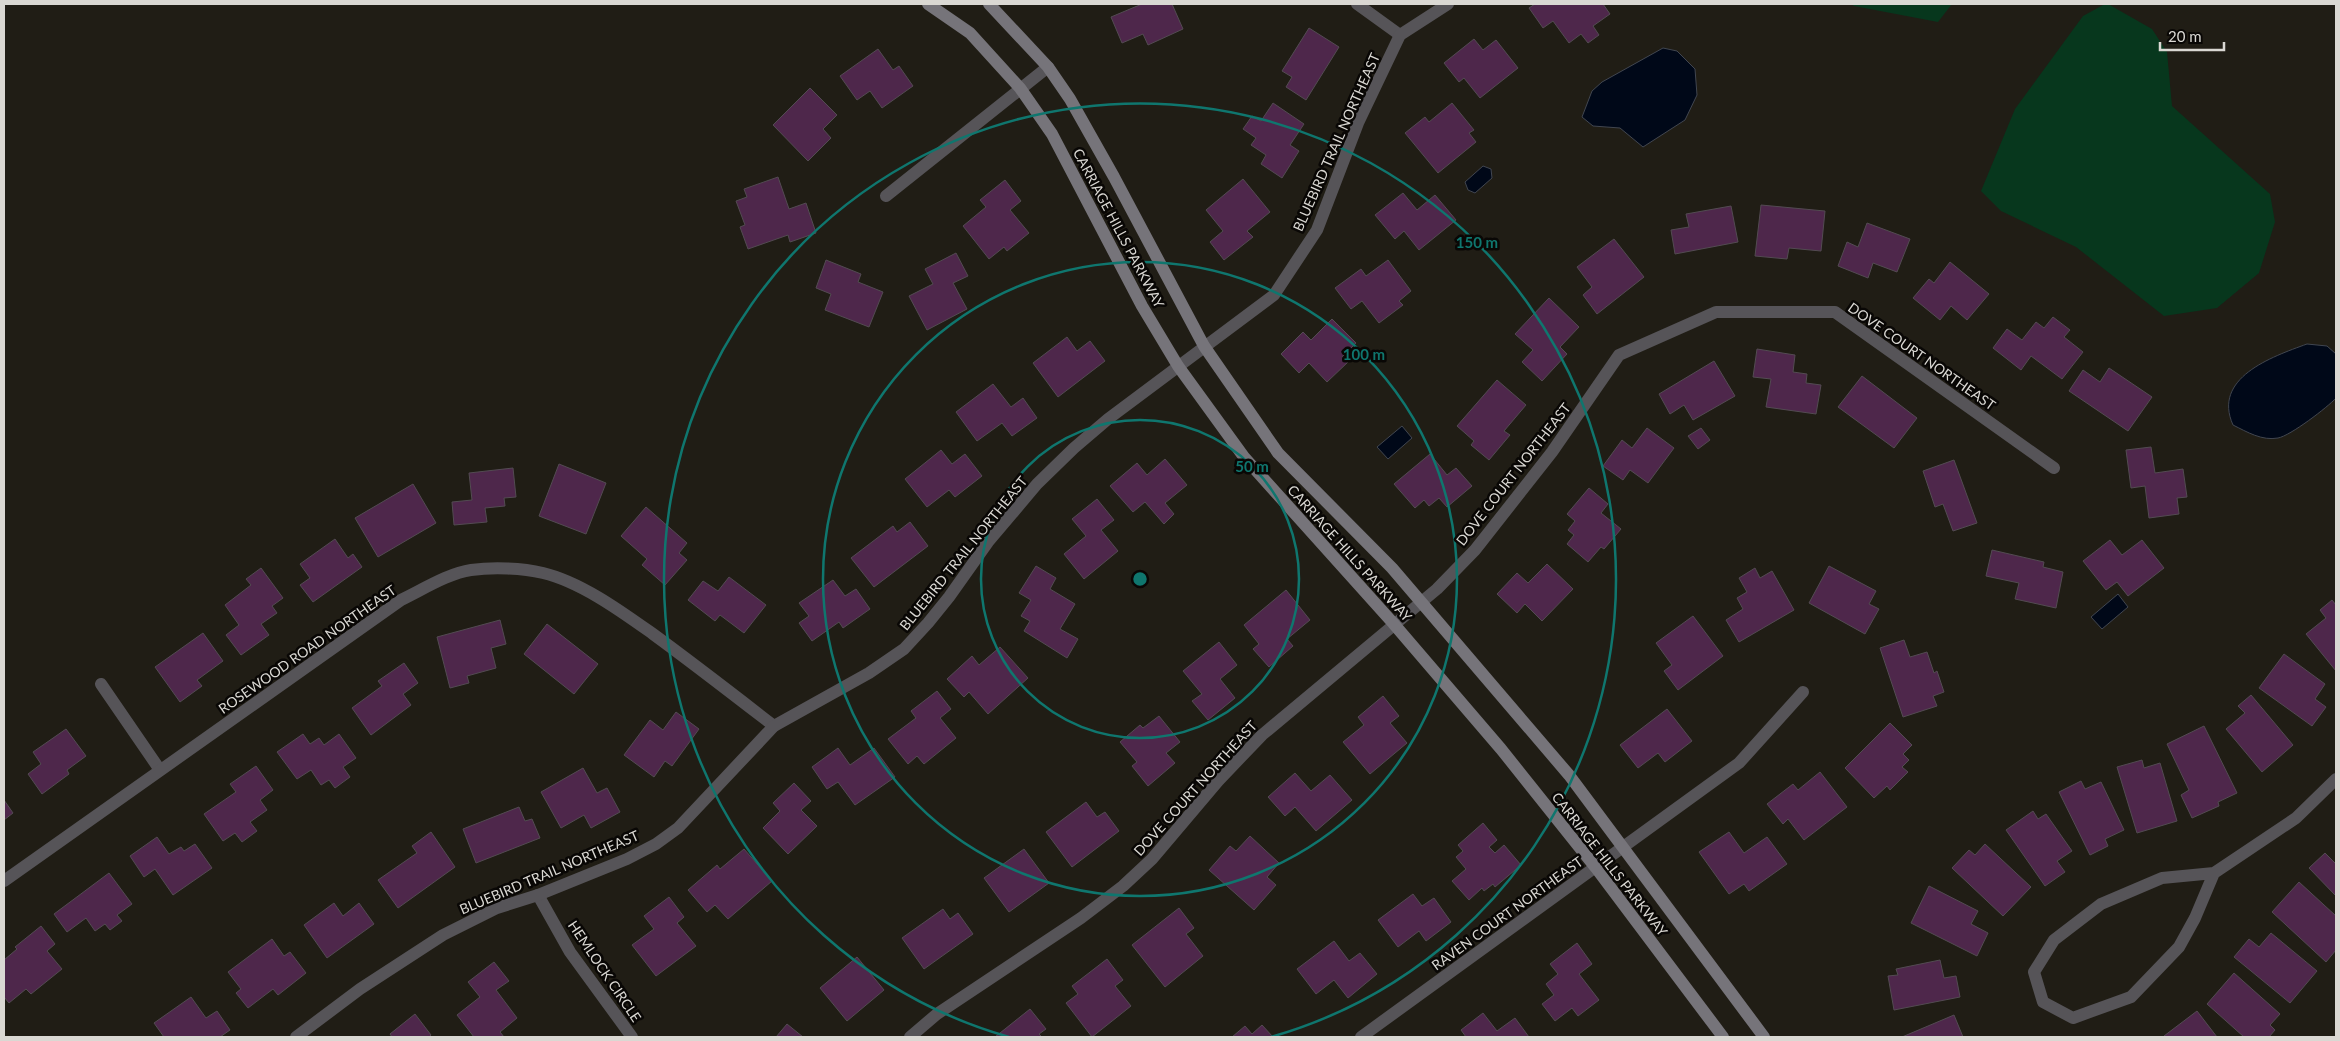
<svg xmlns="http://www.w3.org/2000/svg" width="2340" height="1041" viewBox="0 0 2340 1041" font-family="Lato,sans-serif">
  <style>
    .green { fill: #07371d }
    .water { fill: #000818; stroke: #414650 }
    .building { fill: #4e274b; stroke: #534b52 }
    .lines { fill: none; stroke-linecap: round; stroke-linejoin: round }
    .street { stroke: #565458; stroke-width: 12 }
    .secondary { stroke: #76747a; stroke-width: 12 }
    .ring { fill: none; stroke: #0f766e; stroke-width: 2.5 }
    .labels { text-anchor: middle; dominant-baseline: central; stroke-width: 5; stroke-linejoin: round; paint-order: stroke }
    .street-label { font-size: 14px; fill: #dad8d3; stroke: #090705 }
    .centre { fill: #0f766e; stroke: #090705; stroke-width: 2.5 }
    .ring-label { font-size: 15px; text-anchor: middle; font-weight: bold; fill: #0f766e; stroke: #090705; stroke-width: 5; stroke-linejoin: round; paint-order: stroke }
  </style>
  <rect width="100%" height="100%" fill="#201d15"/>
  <g class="green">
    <path d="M 1851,4 L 1952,4 L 1938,22 L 1854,6 Z"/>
    <path d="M 2105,4 L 2108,4 L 2152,29 L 2167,52 L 2172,106 L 2270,194 L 2275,222 L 2259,273 L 2217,308 L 2164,316 L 2076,247 L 2001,211 L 1981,191 L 2015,109 L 2083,16 Z"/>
  </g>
  <g class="water">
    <path d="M 1663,48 L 1677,51 L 1695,69 L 1697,95 L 1685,120 L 1643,147 L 1620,128 L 1593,126 L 1582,117 L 1592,91 L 1602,82 Z"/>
    <path d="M 1483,166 L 1491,169 L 1492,178 L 1475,193 L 1468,190 L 1465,182 Z"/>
    <path d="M 2307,344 L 2327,346 L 2336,354 L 2336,398 C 2328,407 2290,436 2278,438 C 2262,441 2247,432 2233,425 C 2212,378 2271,357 2307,344 Z"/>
    <path d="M 1402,426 L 1412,438 L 1388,459 L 1377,447 Z"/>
    <path d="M 2118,594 L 2128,607 L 2102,629 L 2091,617 Z"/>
  </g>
  <g class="building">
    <path d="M 1142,4 L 1172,4 L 1183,29 L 1148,45 L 1143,34 L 1122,43 L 1111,17 Z"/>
    <path d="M 1535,4 L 1603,4 L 1610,14 L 1593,26 L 1599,35 L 1588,43 L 1581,34 L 1569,43 L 1553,21 L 1543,28 L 1529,8 Z"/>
    <path d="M 1309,28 L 1339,47 L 1306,100 L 1286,87 L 1292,77 L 1282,71 Z"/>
    <path d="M 1474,39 L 1483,50 L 1496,40 L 1518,68 L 1480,98 L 1464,78 L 1459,82 L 1444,63 Z"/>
    <path d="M 878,49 L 893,70 L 899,66 L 913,86 L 882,108 L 870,91 L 857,100 L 840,76 Z"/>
    <path d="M 810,88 L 837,115 L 823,129 L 831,138 L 808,161 L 773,125 Z"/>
    <path d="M 1273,103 L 1304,124 L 1290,145 L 1299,151 L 1282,178 L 1261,164 L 1266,155 L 1251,145 L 1256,138 L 1243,129 L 1252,116 L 1261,121 Z"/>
    <path d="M 1452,103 L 1474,130 L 1469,133 L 1476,142 L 1438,173 L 1405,133 L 1425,117 L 1429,122 Z"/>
    <path d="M 778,177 L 789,209 L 806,203 L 816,233 L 790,242 L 788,235 L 748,249 L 740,227 L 745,225 L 736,201 L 747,197 L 744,189 Z"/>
    <path d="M 1243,179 L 1270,212 L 1247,231 L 1253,237 L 1224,260 L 1210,242 L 1223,231 L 1206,210 Z"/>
    <path d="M 1005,180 L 1021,201 L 1010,210 L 1029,233 L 1007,251 L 1004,247 L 989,259 L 963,226 L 986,207 L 980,200 Z"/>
    <path d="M 1403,193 L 1417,210 L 1435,195 L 1456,220 L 1419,250 L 1404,231 L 1395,239 L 1375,215 Z"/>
    <path d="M 1761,205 L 1825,211 L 1821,251 L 1789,248 L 1787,259 L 1755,256 Z"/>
    <path d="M 1731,206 L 1738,242 L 1675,254 L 1671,230 L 1689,227 L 1686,214 Z"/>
    <path d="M 1867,223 L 1910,239 L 1897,272 L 1873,263 L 1868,278 L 1838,266 L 1847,242 L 1858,247 Z"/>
    <path d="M 1614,239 L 1644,277 L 1597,314 L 1583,295 L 1592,287 L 1577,267 Z"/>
    <path d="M 956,253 L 968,276 L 953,283 L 967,309 L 927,330 L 909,296 L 933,284 L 925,269 Z"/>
    <path d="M 826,260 L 861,274 L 858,282 L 883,292 L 869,327 L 825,310 L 831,294 L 816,288 Z"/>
    <path d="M 1388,260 L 1411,291 L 1399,301 L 1403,305 L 1379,323 L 1362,301 L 1351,309 L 1335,288 L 1361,269 L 1366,276 Z"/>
    <path d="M 1950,262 L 1989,294 L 1967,320 L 1951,306 L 1940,320 L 1913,298 L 1929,279 L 1934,283 Z"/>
    <path d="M 1549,298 L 1579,327 L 1560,347 L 1567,354 L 1542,381 L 1522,362 L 1533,350 L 1515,334 Z"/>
    <path d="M 2053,317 L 2070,330 L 2064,337 L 2083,352 L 2062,379 L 2031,356 L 2021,370 L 1993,348 L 2007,329 L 2022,340 L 2036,322 L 2044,328 Z"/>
    <path d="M 1332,319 L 1356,343 L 1342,357 L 1348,362 L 1327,382 L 1309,363 L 1299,373 L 1281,354 L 1303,332 L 1311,340 Z"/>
    <path d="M 1067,337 L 1077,351 L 1090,341 L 1105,361 L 1058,397 L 1033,363 Z"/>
    <path d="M 1757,349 L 1795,355 L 1793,372 L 1807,374 L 1806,383 L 1821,385 L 1816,414 L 1766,407 L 1771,379 L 1753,377 Z"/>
    <path d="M 1714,361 L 1735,396 L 1693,420 L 1684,405 L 1670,414 L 1659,394 Z"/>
    <path d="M 2109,368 L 2152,397 L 2128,431 L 2069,391 L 2083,370 L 2100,382 Z"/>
    <path d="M 1862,376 L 1917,418 L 1894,448 L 1838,407 Z"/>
    <path d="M 1497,380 L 1526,405 L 1504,431 L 1510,435 L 1489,460 L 1471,445 L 1474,441 L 1457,426 Z"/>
    <path d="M 993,384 L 1011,407 L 1023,398 L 1037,418 L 1012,436 L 1002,423 L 977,441 L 956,412 Z"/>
    <path d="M 1647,428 L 1674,448 L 1648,483 L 1630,470 L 1623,480 L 1603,466 L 1622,440 L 1632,448 Z"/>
    <path d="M 1701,428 L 1710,440 L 1698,449 L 1688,436 Z"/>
    <path d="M 2151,447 L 2155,473 L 2183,469 L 2187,497 L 2177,498 L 2179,514 L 2149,518 L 2145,486 L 2131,488 L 2126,450 Z"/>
    <path d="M 941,450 L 952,464 L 965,454 L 982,476 L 955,497 L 949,490 L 927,507 L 905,479 Z"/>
    <path d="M 1430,454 L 1447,475 L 1456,468 L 1472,486 L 1447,507 L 1439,498 L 1429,506 L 1424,500 L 1415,508 L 1394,484 Z"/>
    <path d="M 1165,459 L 1187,485 L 1165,503 L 1174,514 L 1164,524 L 1145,502 L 1133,512 L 1110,486 L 1137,463 L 1147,475 Z"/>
    <path d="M 1954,460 L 1977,523 L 1953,531 L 1943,504 L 1935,507 L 1923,471 Z"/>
    <path d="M 559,464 L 606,483 L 586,534 L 539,516 Z"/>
    <path d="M 513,468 L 516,497 L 504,498 L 505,506 L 485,508 L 487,522 L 454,525 L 452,502 L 472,500 L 469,473 Z"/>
    <path d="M 413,484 L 436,523 L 378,557 L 355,518 Z"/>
    <path d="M 1589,488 L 1608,504 L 1601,513 L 1621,529 L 1604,549 L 1601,547 L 1588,562 L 1567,544 L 1574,535 L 1568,530 L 1575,521 L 1567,514 Z"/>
    <path d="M 1097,499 L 1114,520 L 1101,530 L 1118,551 L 1084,579 L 1064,554 L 1086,536 L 1072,519 Z"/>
    <path d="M 646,507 L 687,543 L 679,553 L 687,560 L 665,585 L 642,565 L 647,559 L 621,536 Z"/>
    <path d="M 910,522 L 928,546 L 874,587 L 851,558 L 893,526 L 897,532 Z"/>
    <path d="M 335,539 L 348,558 L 353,554 L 362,567 L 313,602 L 300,585 L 310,578 L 300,564 Z"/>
    <path d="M 2110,540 L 2122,555 L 2142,540 L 2164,568 L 2128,596 L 2117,582 L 2106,590 L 2083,561 Z"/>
    <path d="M 1992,550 L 2044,562 L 2043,567 L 2063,572 L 2056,608 L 2015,599 L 2019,583 L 1986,576 Z"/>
    <path d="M 1547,564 L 1573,589 L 1542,621 L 1525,604 L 1517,613 L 1497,594 L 1517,573 L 1528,583 Z"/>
    <path d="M 1036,566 L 1056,578 L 1050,589 L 1075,604 L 1060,629 L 1078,639 L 1067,658 L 1024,631 L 1030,621 L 1021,616 L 1031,600 L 1019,593 Z"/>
    <path d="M 1829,566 L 1876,591 L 1869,604 L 1879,609 L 1865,634 L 1809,603 Z"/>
    <path d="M 261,568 L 283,598 L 272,606 L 277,613 L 261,624 L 269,635 L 241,655 L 226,635 L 239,625 L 225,605 L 251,585 L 246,579 Z"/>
    <path d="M 1755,568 L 1760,578 L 1772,571 L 1794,610 L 1739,642 L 1726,620 L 1743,609 L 1737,598 L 1747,592 L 1739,578 Z"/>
    <path d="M 729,577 L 766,605 L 744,633 L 720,615 L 715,621 L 688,600 L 703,581 L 718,591 Z"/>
    <path d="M 833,580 L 845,596 L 856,589 L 870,609 L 843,628 L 839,622 L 812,641 L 799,623 L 809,616 L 799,603 Z"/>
    <path d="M 1286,590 L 1310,620 L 1287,639 L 1293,646 L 1269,667 L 1253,649 L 1259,644 L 1244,625 Z"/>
    <path d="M 2332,600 L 2336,605 L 2336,671 L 2306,634 L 2326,618 L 2320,610 Z"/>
    <path d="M 1693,616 L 1723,656 L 1678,690 L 1664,671 L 1672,665 L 1656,643 Z"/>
    <path d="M 500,620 L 506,644 L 491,648 L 496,668 L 467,676 L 469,683 L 450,688 L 437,637 Z"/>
    <path d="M 547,624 L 598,664 L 574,694 L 524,654 Z"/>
    <path d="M 203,633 L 223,661 L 197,680 L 202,686 L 180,702 L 155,667 Z"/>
    <path d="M 1904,640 L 1910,657 L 1927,652 L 1934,673 L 1937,671 L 1944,692 L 1933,696 L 1937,706 L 1903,717 L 1880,648 Z"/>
    <path d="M 1219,642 L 1237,665 L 1220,679 L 1235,698 L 1208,720 L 1192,701 L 1202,694 L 1183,671 Z"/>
    <path d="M 1000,647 L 1028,678 L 988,714 L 969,692 L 964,697 L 947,679 L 972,656 L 979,665 Z"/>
    <path d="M 2284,654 L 2325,684 L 2315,699 L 2326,707 L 2312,726 L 2259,688 Z"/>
    <path d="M 404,663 L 418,683 L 403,694 L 411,705 L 371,735 L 352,708 L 382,686 L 378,681 Z"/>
    <path d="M 937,691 L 951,709 L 940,718 L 956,738 L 924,764 L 917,756 L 908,764 L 888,739 L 916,718 L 911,711 Z"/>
    <path d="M 2251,695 L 2293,745 L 2262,772 L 2226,729 L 2245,713 L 2238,706 Z"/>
    <path d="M 1383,696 L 1399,716 L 1390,723 L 1407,743 L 1370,774 L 1343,742 L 1364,725 L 1358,717 Z"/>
    <path d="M 1667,709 L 1692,741 L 1665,762 L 1658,753 L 1638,768 L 1620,745 Z"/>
    <path d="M 676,712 L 699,729 L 672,766 L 665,761 L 654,777 L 624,755 L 650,720 L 663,730 Z"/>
    <path d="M 1159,716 L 1180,742 L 1166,753 L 1175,763 L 1148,786 L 1132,766 L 1137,762 L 1120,742 L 1140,725 L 1143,728 Z"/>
    <path d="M 1890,723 L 1912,745 L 1903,754 L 1909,760 L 1902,767 L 1908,772 L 1890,790 L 1887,786 L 1874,798 L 1845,768 Z"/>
    <path d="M 2204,726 L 2237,793 L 2218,802 L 2219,806 L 2192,818 L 2181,795 L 2189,790 L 2167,744 Z"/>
    <path d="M 66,729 L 86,756 L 67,770 L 69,774 L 42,794 L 28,774 L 41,764 L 33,752 Z"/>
    <path d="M 303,734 L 310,744 L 319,738 L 324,745 L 339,734 L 356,758 L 343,767 L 350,777 L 335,788 L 329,780 L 321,785 L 311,770 L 297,779 L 277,752 Z"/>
    <path d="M 838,748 L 850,765 L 874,748 L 895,777 L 855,805 L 838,782 L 827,789 L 812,767 Z"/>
    <path d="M 2142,760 L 2144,768 L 2160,763 L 2177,821 L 2137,833 L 2117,767 Z"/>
    <path d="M 256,766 L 273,790 L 260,800 L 267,810 L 250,822 L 257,831 L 242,842 L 235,833 L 223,841 L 204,814 L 236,792 L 230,784 Z"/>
    <path d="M 583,768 L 597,793 L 607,788 L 620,812 L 591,828 L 584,815 L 561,828 L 541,792 Z"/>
    <path d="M 1820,772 L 1847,807 L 1804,840 L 1788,819 L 1783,824 L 1767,804 L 1793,784 L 1798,790 Z"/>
    <path d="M 1295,773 L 1311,791 L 1330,775 L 1352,800 L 1316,831 L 1295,807 L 1285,816 L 1268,797 Z"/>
    <path d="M 2081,781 L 2085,789 L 2101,782 L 2124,830 L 2105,839 L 2108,846 L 2090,855 L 2059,792 Z"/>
    <path d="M 794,783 L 811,801 L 801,810 L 817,826 L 788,854 L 763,828 L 780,811 L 773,803 Z"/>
    <path d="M 4,800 L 13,813 L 4,820 Z"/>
    <path d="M 1086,802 L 1097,817 L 1105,812 L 1119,831 L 1072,867 L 1046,832 Z"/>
    <path d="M 519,807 L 525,821 L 532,819 L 540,838 L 476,863 L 463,829 Z"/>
    <path d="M 2033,811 L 2038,819 L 2046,814 L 2072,851 L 2057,861 L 2065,872 L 2045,886 L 2006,830 Z"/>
    <path d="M 1483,823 L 1497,840 L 1489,847 L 1495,853 L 1504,845 L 1521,865 L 1495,887 L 1493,884 L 1484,891 L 1482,888 L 1469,900 L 1452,881 L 1466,869 L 1456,857 L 1463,851 L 1458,845 Z"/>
    <path d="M 431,832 L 455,867 L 398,908 L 378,880 L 417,853 L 412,846 Z"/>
    <path d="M 1729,832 L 1744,853 L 1767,837 L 1787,864 L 1749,891 L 1744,884 L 1729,894 L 1699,852 Z"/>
    <path d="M 1250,836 L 1279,863 L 1267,877 L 1276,885 L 1254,910 L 1209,870 L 1230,846 L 1236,851 Z"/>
    <path d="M 157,837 L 169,854 L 181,847 L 184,851 L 195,844 L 212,868 L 173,895 L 155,869 L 144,877 L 130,856 Z"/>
    <path d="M 1985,844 L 2031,887 L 2003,916 L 1952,868 L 1969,850 L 1975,855 Z"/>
    <path d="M 744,849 L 772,881 L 728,919 L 715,905 L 707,912 L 688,890 L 717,865 L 720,869 Z"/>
    <path d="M 1024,849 L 1049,883 L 1009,912 L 984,878 Z"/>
    <path d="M 2325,853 L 2336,864 L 2336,896 L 2309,868 Z"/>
    <path d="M 109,873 L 132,904 L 117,915 L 122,921 L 110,930 L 105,924 L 95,931 L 86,918 L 67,932 L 54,914 Z"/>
    <path d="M 2299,882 L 2336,916 L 2336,950 L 2326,962 L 2272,912 Z"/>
    <path d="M 1929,886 L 1978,911 L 1971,924 L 1988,933 L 1977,956 L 1911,923 Z"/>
    <path d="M 1413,894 L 1422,906 L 1434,898 L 1451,922 L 1426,941 L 1419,931 L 1398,947 L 1378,920 Z"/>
    <path d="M 669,897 L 684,917 L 677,923 L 696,946 L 656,976 L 632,945 L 654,929 L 644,916 Z"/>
    <path d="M 334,903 L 343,916 L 359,903 L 374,924 L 327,958 L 304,925 Z"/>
    <path d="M 1179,908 L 1194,928 L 1186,934 L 1203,956 L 1165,987 L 1132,945 Z"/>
    <path d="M 943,909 L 950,919 L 958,913 L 973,934 L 924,969 L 902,938 Z"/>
    <path d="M 41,926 L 55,944 L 47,951 L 62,969 L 31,994 L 26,989 L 9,1003 L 4,997 L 4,960 L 17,949 L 15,947 Z"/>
    <path d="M 2271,933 L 2317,971 L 2290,1003 L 2234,957 L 2249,939 L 2259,947 Z"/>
    <path d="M 272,939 L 284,956 L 290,952 L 306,973 L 278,995 L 273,989 L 248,1008 L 236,993 L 241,989 L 228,972 Z"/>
    <path d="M 1334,941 L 1349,961 L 1360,953 L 1377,974 L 1348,998 L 1334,980 L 1316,994 L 1297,969 Z"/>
    <path d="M 1577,943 L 1592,964 L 1579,974 L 1599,1000 L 1578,1016 L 1572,1008 L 1555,1021 L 1542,1004 L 1554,995 L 1546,984 L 1558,974 L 1550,964 Z"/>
    <path d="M 857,957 L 884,990 L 847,1021 L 820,988 Z"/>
    <path d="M 1107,959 L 1123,980 L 1115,986 L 1131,1006 L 1092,1037 L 1066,1003 L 1078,994 L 1072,986 Z"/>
    <path d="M 1940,960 L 1944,978 L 1956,976 L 1960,997 L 1894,1010 L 1888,976 L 1898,975 L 1896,969 Z"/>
    <path d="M 494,962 L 509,981 L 496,990 L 517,1018 L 500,1032 L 504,1037 L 474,1037 L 457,1015 L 480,997 L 468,982 Z"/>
    <path d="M 2234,973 L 2280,1014 L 2270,1025 L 2275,1030 L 2269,1037 L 2244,1037 L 2207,1004 Z"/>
    <path d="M 191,997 L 206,1018 L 217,1011 L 230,1030 L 220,1037 L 164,1037 L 154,1023 Z"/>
    <path d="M 1030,1009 L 1046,1029 L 1039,1034 L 1042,1037 L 995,1037 Z"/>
    <path d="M 2197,1011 L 2217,1037 L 2164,1037 L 2164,1036 Z"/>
    <path d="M 1483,1013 L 1497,1031 L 1515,1018 L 1529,1037 L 1466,1037 L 1461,1030 Z"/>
    <path d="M 415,1014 L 431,1035 L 429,1037 L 392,1037 L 390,1034 Z"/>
    <path d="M 1954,1015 L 1963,1037 L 1902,1037 Z"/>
    <path d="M 787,1024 L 803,1037 L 776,1037 Z"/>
    <path d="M 1262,1025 L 1273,1037 L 1232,1037 L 1245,1026 L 1252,1034 Z"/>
  </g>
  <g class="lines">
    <g class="street">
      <path d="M 1357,4 L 1400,35"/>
      <path d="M 886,196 L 1048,67"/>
      <path d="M 101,684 L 160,770"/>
      <path d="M 2214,873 L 2195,918 L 2179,947 L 2131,997 L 2073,1018 L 2043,1002 L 2034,972 L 2054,940 L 2101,904 L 2162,878 L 2214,873 L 2296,818 L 2336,779"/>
      <path d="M 4,881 L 401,600 C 422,590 449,573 471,570 C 493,567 522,568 543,573 C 581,582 622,612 653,634 C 694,664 734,695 774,726"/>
      <path d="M 538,895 L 570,952 L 632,1037"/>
      <path d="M 296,1037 L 360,989 L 443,935 L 497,908 L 538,895 L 627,859 L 656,844 L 678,828 L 774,726 L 869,673 L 904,649 L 928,623 L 949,597 L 988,542 L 1037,484 L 1074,448 L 1108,419 L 1274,295 L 1317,230 L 1358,123 L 1400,35 L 1448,4"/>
      <path d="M 910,1037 L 937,1014 L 1081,918 L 1123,886 L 1152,859 L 1218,781 L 1262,735 L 1437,589 L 1475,550 L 1552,452 L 1619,355 L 1716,312 L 1835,312 L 2054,468"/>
      <path d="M 1361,1037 L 1739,763 L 1803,692"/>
    </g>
    <g class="secondary">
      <path d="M 928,4 L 970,33 L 1020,88 L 1052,134 L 1142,306 L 1178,366 L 1244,457 L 1393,623 L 1501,749 L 1596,868 L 1723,1037"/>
      <path d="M 989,4 L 1048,67 L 1070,99 L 1114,177 L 1204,346 L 1278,453 L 1392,568 L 1569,775 L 1764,1037"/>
    </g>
  </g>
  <g class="ring">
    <circle cx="1140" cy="579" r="159"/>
    <circle cx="1140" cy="579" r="317"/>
    <path d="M1009 1037A476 476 0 1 1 1271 1037"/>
  </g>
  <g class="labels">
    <g class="street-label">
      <text transform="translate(1336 142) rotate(-66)">BLUEBIRD TRAIL NORTHEAST</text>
      <text transform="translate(1119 228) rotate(62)">CARRIAGE HILLS PARKWAY</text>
      <text transform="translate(1922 356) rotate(35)">DOVE COURT NORTHEAST</text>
      <text transform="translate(1513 474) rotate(-52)">DOVE COURT NORTHEAST</text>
      <text transform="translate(963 553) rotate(-51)">BLUEBIRD TRAIL NORTHEAST</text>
      <text transform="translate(1350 553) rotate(48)">CARRIAGE HILLS PARKWAY</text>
      <text transform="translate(307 649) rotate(-35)">ROSEWOOD ROAD NORTHEAST</text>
      <text transform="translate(1195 788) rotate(-48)">DOVE COURT NORTHEAST</text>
      <text transform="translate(1610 864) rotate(52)">CARRIAGE HILLS PARKWAY</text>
      <text transform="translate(549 872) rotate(-23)">BLUEBIRD TRAIL NORTHEAST</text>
      <text transform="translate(1507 913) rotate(-36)">RAVEN COURT NORTHEAST</text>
      <text transform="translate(605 971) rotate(56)">HEMLOCK CIRCLE</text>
    </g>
  </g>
  <circle cx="1140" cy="579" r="8" class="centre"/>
  <g class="ring-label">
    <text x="1477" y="248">150 m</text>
    <text x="1364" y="360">100 m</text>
    <text x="1252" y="472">50 m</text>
  </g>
  <rect width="2340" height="1041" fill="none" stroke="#dad8d3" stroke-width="10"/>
  <path d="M2160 42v8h64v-8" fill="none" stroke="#dad8d3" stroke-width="2.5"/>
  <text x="2168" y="42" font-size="15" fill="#dad8d3" stroke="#090705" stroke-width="4" paint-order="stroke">20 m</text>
</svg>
